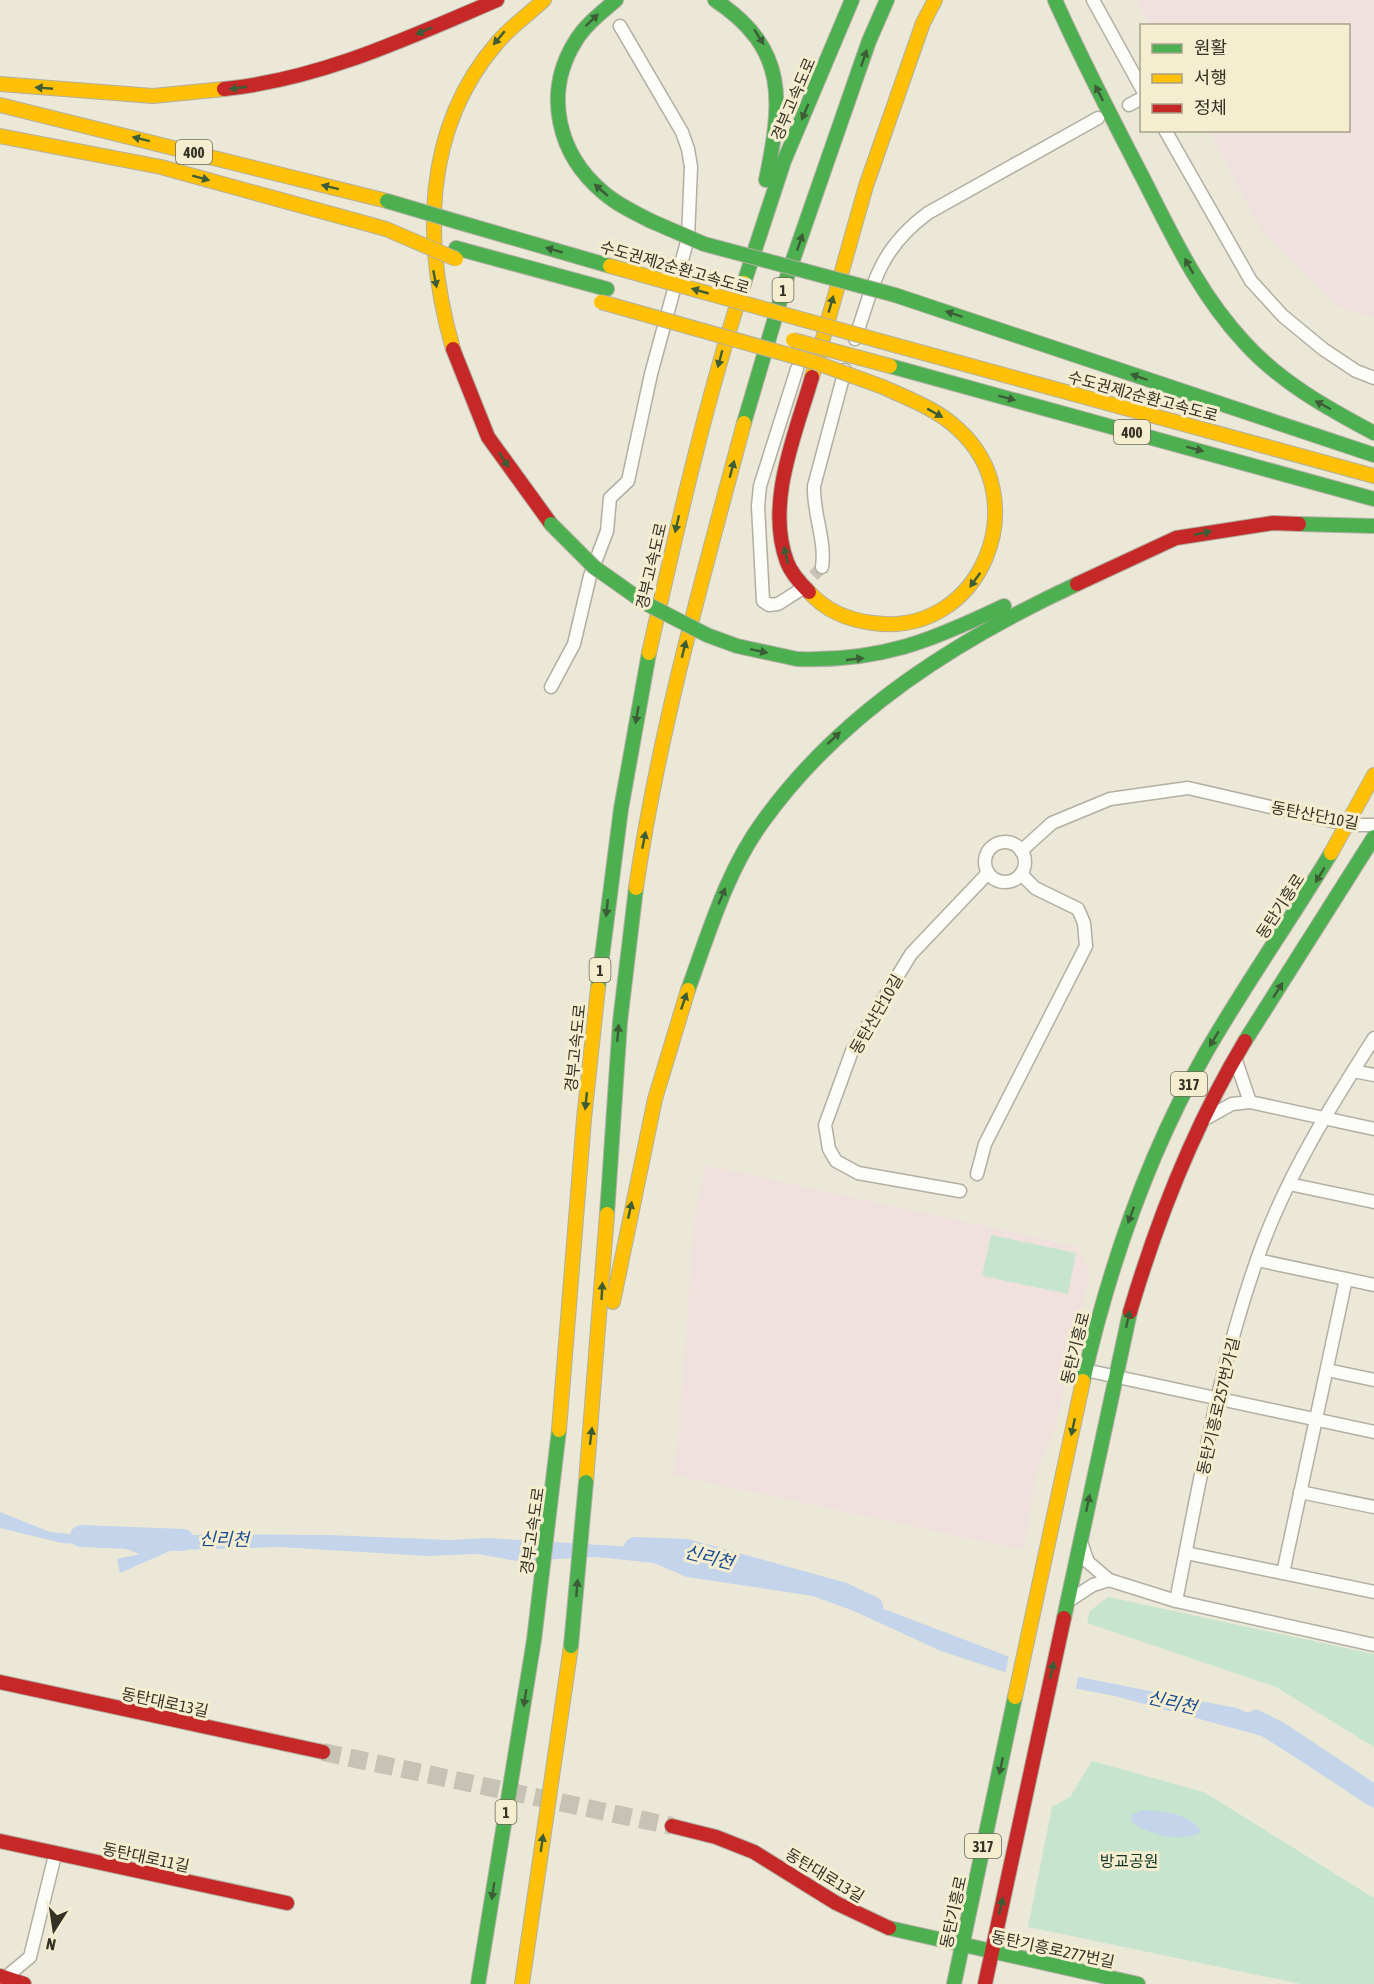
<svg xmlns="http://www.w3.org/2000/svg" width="1374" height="1984" viewBox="0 0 1374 1984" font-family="'Asap Condensed','Noto Sans KR',sans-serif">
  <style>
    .industrial { fill: #f0e1df }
    .park { fill: #c7e5ce }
    .water { fill: #c3d4eb }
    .pier { fill: #ece8d7 }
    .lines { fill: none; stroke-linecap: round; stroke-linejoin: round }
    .river { stroke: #c3d4eb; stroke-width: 22 }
    .street-tunnel { stroke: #c7c3b4; stroke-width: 12; stroke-dasharray: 12 6; stroke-linecap: butt }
    .secondary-tunnel { stroke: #c7c3b4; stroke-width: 18; stroke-dasharray: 18 9; stroke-linecap: butt }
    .street-casing { stroke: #b2afa2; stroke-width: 15 }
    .fast-casing { stroke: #b2afa2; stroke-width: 16 }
    .slow-casing { stroke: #b2afa2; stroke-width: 16 }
    .jam-casing { stroke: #b2afa2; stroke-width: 16 }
    .street { stroke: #fcfcf9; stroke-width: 12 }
    .fast { stroke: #4caf50; stroke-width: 14 }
    .slow { stroke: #ffc107; stroke-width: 14 }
    .jam { stroke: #c62828; stroke-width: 14 }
    .fast-bridge-casing { stroke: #b2afa2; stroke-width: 16; stroke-linecap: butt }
    .slow-bridge-casing { stroke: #b2afa2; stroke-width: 16; stroke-linecap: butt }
    .fast-bridge { stroke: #4caf50; stroke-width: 14 }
    .slow-bridge { stroke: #ffc107; stroke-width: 14 }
    .oneway { fill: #3c5d35 }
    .labels { text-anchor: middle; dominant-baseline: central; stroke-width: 6; stroke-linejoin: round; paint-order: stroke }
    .shield { fill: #f4edcf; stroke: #6e6959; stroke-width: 1.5 }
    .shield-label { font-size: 15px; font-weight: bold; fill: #343126 }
    .street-label { font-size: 16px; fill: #343126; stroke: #f4edcf }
    .park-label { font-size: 16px; fill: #0f3727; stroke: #f4edcf }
    .water-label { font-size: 18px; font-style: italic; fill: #184a95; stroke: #f4edcf }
  </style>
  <rect width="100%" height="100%" fill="#ece8d7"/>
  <g class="industrial">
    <path d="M 1136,0 L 1374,0 L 1374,318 L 1340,308 L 1262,231 L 1209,131 L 1348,130 L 1348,26 L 1150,25 Z"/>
    <path d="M 705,1165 L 1076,1246 L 1090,1271 L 1055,1428 L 1036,1474 L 1024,1550 L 673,1475 L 679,1433 L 694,1224 Z"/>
  </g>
  <g class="park">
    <path d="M 991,1235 L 1076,1253 L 1068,1294 L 982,1276 Z"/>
    <path d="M 1108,1597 L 1374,1654 L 1374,1747 L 1276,1687 L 1087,1623 L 1090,1611 Z"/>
    <path d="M 1092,1761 L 1204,1792 L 1374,1898 L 1374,1984 L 1301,1984 L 1028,1927 L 1052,1807 L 1070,1797 Z"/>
  </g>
  <g class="water">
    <path d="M 0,1512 L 50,1532 L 110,1538 L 156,1539 L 207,1534 L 329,1535 L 451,1540 L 487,1538 L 665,1549 L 708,1556 L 844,1594 L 1031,1665 L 1031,1674 L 1037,1665 L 1084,1678 L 1236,1708 L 1274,1723 L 1281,1735 L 1318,1759 L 1330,1761 L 1374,1789 L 1374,1808 L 1262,1736 L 1115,1696 L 1026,1679 L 941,1651 L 854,1611 L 813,1596 L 687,1577 L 654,1563 L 597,1557 L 517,1561 L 477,1554 L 427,1556 L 280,1547 L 172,1550 L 120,1573 L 117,1559 L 140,1554 L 121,1547 L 62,1543 L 0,1528 Z"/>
    <path d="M 1142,1810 C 1162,1811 1191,1813 1201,1832 C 1183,1843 1144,1835 1131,1820 L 1133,1814 Z"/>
  </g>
  <path class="pier" d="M 1009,1654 L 1032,1662 L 1034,1666 L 1037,1662 L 1079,1673 L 1075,1692 L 1005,1675 Z"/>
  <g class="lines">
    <g class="river">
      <path d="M 81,1536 L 183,1540"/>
      <path d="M 635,1548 L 687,1550 L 842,1593 L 872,1607"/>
      <path d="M 1256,1721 L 1278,1732 L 1374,1796"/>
    </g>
    <path class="street-tunnel" d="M 801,589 L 822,567"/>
    <path class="secondary-tunnel" d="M 323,1752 L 672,1826"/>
    <defs>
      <g id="street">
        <path d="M 1093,0 L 1142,89"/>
        <path d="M 1129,105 L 1142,98"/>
        <path d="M 1165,130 L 1251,281 L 1283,316 L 1323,349 L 1356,371 L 1374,378"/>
        <path d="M 855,339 C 874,284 878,250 928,213 L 1098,118"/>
        <path d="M 797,369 L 760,486 L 758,506 L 763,601 L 769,605 L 778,604 L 800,590"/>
        <path d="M 822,567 C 826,540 813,514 814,486 L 845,370"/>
        <path d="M 551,687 L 574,644 L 590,576 L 607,531 L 610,498 L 628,481 L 651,374 L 688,238 L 691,167 L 688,149 L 682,132 L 620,26"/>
        <circle cx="1005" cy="862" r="20"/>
        <path d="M 1021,851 L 1052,823 L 1110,799 L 1188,788 L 1349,825 L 1374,825"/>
        <path d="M 1353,1071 L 1374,1075"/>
        <path d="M 1250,1102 L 1374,1129"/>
        <path d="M 1205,1119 L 1232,1104 L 1250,1102 L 1235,1058"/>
        <path d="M 977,1174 L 985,1144 L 1086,946 L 1084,923 L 1078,909 L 1035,888 L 1021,874"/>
        <path d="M 1289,1184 L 1374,1202"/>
        <path d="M 960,1191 L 858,1173 L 836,1161 L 829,1149 L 825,1125 L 852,1051 L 911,954 L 988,873"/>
        <path d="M 1257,1260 L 1374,1285"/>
        <path d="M 1085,1370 L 1374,1432"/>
        <path d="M 1327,1370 L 1374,1380"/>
        <path d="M 1300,1492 L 1374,1507"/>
        <path d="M 1186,1553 L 1374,1592"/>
        <path d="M 1283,1573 L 1346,1279"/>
        <path d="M 1109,1580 L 1176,1601 L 1374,1645"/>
        <path d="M 1176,1601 C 1200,1481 1220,1358 1263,1243 C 1291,1169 1332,1104 1374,1038"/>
        <path d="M 1067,1602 L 1093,1585 L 1109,1580 L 1088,1562 L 1081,1542"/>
        <path d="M 6,1977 L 30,1957 L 55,1855"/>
      </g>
      <g id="fast">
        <path d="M 616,0 C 601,13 585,25 575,42 C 543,94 558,155 604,193 C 618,205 635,213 651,221"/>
        <path d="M 715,0 C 789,49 782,102 766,180"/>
        <path d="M 1055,0 C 1082,61 1113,120 1144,180 C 1173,237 1200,295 1244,342 C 1280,382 1327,408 1374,433"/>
        <path d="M 458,222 L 610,266"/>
        <path d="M 456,248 L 607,289"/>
        <path d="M 744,283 L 784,161 L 852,0"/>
        <path d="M 895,295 L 1374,455"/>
        <path d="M 890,366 L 1374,499"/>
        <path d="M 744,423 L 788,274 L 869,41 L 887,0"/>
        <path d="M 1299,524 L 1374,526"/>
        <path d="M 797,659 C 880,662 931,641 1004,606"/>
        <path d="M 598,988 L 621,809 L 649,653"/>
        <path d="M 688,990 C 709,932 727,870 764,820 C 842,712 957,640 1077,584"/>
        <path d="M 1245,1041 L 1374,837"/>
        <path d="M 607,1214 L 620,1022 L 636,888"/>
        <path d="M 1083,1381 C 1109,1267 1147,1156 1205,1054 C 1244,986 1290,921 1331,853"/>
        <path d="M 1064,1618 L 1130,1312"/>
        <path d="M 889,1928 L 1138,1984"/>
        <path d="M 478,1984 L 534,1640 L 559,1430"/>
        <path d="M 954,1984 L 1015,1697"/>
      </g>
      <g id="slow">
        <path d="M 0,84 L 153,96 L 224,89"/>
        <path d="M 0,105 L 387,201"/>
        <path d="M 0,136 L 161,167 L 386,229"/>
        <path d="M 898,346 L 1374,476"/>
        <path d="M 453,349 C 423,244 422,130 497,43 C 510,27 529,14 544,0"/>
        <path d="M 812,377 L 866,186 L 923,23 L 935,0"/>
        <path d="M 809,592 C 826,611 848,620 873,623 C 981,638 1037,500 958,429 C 937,409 909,399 883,387"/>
        <path d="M 649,653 C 677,528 705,404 744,283"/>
        <path d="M 1331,853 L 1374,775"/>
        <path d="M 636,888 C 659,730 703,577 744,423"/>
        <path d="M 613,1302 L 655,1099 L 688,990"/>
        <path d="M 559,1430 L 584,1119 L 598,988"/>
        <path d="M 586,1482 L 607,1214"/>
        <path d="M 1015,1697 L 1083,1381"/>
        <path d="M 522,1984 L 571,1646"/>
      </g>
      <g id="jam">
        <path d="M 224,89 C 321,79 408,38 497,0"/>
        <path d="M 453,349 L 488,437 L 551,524"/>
        <path d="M 1077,584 L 1176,538 L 1273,523 L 1299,524"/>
        <path d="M 809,592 C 801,584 791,573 787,562 C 765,503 796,433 812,377"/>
        <path d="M 1130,1312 C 1158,1217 1194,1126 1245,1041"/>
        <path d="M 0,1682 L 323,1752"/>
        <path d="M 672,1826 L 716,1837 L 754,1852 L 836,1903 L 889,1928"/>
        <path d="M 0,1841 L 287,1903"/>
        <path d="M 0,1976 L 24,1984"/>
        <path d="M 985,1984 L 1064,1618"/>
      </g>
    </defs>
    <use href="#street" class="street-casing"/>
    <use href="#fast" class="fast-casing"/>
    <use href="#slow" class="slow-casing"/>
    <use href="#jam" class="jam-casing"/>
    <use href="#street" class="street"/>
    <use href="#fast" class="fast"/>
    <use href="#slow" class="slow"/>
    <use href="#jam" class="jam"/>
    <defs>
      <g id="fast-bridge">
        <path d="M 387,201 L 458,222"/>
        <path d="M 651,221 L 704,244 L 895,295"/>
        <path d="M 551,524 L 594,567 L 645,603 L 707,635 L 737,646 L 797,659"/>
        <path d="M 571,1646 L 586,1482"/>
      </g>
      <g id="slow-bridge">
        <path d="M 386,229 L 456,259"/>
        <path d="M 610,266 L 898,346"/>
        <path d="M 601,302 L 814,362 L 883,387"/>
        <path d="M 793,340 L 890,366"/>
      </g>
    </defs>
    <use href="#fast-bridge" class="fast-bridge-casing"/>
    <use href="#slow-bridge" class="slow-bridge-casing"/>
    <use href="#fast-bridge" class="fast-bridge"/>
    <use href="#slow-bridge" class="slow-bridge"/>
  </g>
  <defs><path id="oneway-solid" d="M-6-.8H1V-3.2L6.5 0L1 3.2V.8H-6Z" transform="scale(1.5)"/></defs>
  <g class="oneway">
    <use href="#oneway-solid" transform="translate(592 20) rotate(-44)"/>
    <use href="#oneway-solid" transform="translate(424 31) rotate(157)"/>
    <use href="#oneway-solid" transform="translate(759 37) rotate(57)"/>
    <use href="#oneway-solid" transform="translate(499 38) rotate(130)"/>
    <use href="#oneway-solid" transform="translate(864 58) rotate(-71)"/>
    <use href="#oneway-solid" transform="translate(44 88) rotate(-175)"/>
    <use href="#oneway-solid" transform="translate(238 88) rotate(172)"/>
    <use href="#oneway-solid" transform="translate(1099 93) rotate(-117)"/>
    <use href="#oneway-solid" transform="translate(805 112) rotate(113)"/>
    <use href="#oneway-solid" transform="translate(141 139) rotate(-166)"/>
    <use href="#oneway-solid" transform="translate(201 178) rotate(15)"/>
    <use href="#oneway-solid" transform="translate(330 187) rotate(-166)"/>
    <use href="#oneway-solid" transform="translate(601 190) rotate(-139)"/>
    <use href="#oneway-solid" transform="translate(800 242) rotate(-71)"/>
    <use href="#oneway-solid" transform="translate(554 250) rotate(-164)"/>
    <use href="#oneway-solid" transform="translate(1189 266) rotate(-119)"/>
    <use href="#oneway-solid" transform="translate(435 279) rotate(79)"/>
    <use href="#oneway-solid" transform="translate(700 291) rotate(-164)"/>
    <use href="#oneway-solid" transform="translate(831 304) rotate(-74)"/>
    <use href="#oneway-solid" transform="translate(954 314) rotate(-162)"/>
    <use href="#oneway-solid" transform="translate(720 359) rotate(105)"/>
    <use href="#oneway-solid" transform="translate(1139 377) rotate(-161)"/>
    <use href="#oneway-solid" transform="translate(1007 398) rotate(15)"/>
    <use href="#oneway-solid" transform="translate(1323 405) rotate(-152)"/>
    <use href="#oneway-solid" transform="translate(935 413) rotate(29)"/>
    <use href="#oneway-solid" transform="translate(1195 449) rotate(15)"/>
    <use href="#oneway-solid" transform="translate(504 460) rotate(57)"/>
    <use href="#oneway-solid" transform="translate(732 469) rotate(-75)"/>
    <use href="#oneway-solid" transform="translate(677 524) rotate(103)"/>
    <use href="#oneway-solid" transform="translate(1203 533) rotate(-12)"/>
    <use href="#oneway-solid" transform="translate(786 555) rotate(-103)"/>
    <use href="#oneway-solid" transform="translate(975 580) rotate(126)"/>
    <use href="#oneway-solid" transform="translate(684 649) rotate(-76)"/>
    <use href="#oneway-solid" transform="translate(759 651) rotate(12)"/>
    <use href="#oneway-solid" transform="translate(855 659) rotate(-6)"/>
    <use href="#oneway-solid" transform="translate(637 715) rotate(100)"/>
    <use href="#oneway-solid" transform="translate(834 738) rotate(-43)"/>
    <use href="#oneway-solid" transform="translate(644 840) rotate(-79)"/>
    <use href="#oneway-solid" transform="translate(1320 875) rotate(121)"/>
    <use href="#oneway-solid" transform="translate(722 896) rotate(-67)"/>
    <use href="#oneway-solid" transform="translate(607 908) rotate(96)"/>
    <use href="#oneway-solid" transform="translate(1278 990) rotate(-58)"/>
    <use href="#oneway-solid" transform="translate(684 1001) rotate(-71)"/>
    <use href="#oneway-solid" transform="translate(618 1033) rotate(-85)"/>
    <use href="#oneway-solid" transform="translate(1214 1039) rotate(121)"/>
    <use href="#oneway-solid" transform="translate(586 1101) rotate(96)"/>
    <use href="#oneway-solid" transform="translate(630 1210) rotate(-78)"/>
    <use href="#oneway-solid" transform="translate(1131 1215) rotate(110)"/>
    <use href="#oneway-solid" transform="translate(602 1291) rotate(-87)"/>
    <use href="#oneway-solid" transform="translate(1128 1319) rotate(-77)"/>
    <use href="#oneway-solid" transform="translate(1073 1427) rotate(102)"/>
    <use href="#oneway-solid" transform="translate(591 1436) rotate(-83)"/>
    <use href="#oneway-solid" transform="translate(1088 1503) rotate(-78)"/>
    <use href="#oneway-solid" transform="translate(577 1588) rotate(-85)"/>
    <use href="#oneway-solid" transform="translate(1052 1670) rotate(-78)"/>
    <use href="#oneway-solid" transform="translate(525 1698) rotate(99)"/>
    <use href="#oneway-solid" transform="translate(1001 1766) rotate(102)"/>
    <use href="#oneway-solid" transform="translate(542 1843) rotate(-82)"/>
    <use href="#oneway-solid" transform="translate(493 1891) rotate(99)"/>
    <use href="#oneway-solid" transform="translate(1001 1906) rotate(-78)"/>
  </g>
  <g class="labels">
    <g class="shield">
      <rect x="176" y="140" width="36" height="24" rx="4.5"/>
      <rect x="772.5" y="278" width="21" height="24" rx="4.5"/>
      <rect x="1114" y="420" width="36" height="24" rx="4.5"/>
      <rect x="589.5" y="958" width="21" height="24" rx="4.5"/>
      <rect x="1171" y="1072" width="36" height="24" rx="4.5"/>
      <rect x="495.5" y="1800" width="21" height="24" rx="4.5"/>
      <rect x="965" y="1834" width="36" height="24" rx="4.5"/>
    </g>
    <g class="shield-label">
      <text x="194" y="152">400</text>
      <text x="783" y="290">1</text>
      <text x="1132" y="432">400</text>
      <text x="600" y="970">1</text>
      <text x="1189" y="1084">317</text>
      <text x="506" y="1812">1</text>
      <text x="983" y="1846">317</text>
    </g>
    <g class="street-label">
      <text transform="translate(793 99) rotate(-67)">경부고속도로</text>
      <text transform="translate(675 267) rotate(16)">수도권제2순환고속도로</text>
      <text transform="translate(1143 396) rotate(15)">수도권제2순환고속도로</text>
      <text transform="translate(651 566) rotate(-77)">경부고속도로</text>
      <text transform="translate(1315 815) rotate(11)">동탄산단10길</text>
      <text transform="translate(1280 906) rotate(-57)">동탄기흥로</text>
      <text transform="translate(876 1014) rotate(-60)">동탄산단10길</text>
      <text transform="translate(575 1048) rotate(-84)">경부고속도로</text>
      <text transform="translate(1075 1348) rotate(-76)">동탄기흥로</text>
      <text transform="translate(1218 1406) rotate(-77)">동탄기흥로257번가길</text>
      <text transform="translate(532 1531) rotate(-82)">경부고속도로</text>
      <text transform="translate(165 1702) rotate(12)">동탄대로13길</text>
      <text transform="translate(146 1857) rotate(12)">동탄대로11길</text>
      <text transform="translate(825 1875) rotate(31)">동탄대로13길</text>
      <text transform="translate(953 1912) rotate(-78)">동탄기흥로</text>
      <text transform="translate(1053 1949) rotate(12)">동탄기흥로277번길</text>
    </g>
    <g class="park-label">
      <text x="1129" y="1861">방교공원</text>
    </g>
    <g class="water-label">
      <text transform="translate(224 1539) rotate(1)">신리천</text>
      <text transform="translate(709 1557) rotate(14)">신리천</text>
      <text transform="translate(1172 1702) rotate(13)">신리천</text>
    </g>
  </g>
  <rect x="1140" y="24" width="210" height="108" fill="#f4edcf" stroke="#a7a28b" stroke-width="1.5"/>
  <rect x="1152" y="44" width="30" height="9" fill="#4caf50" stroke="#a7a28b" stroke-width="1.5"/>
  <text x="1194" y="54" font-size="18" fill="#343126">원활</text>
  <rect x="1152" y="74" width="30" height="9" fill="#ffc107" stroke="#a7a28b" stroke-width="1.5"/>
  <text x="1194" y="84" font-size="18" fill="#343126">서행</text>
  <rect x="1152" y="104" width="30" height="9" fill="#c62828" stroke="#a7a28b" stroke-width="1.5"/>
  <text x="1194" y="114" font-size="18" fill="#343126">정체</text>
  <g transform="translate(54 1930) rotate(192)" stroke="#f4edcf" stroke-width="4.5" paint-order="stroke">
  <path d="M0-4.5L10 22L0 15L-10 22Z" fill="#343126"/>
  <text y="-9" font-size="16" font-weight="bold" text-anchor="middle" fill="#343126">N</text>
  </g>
</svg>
